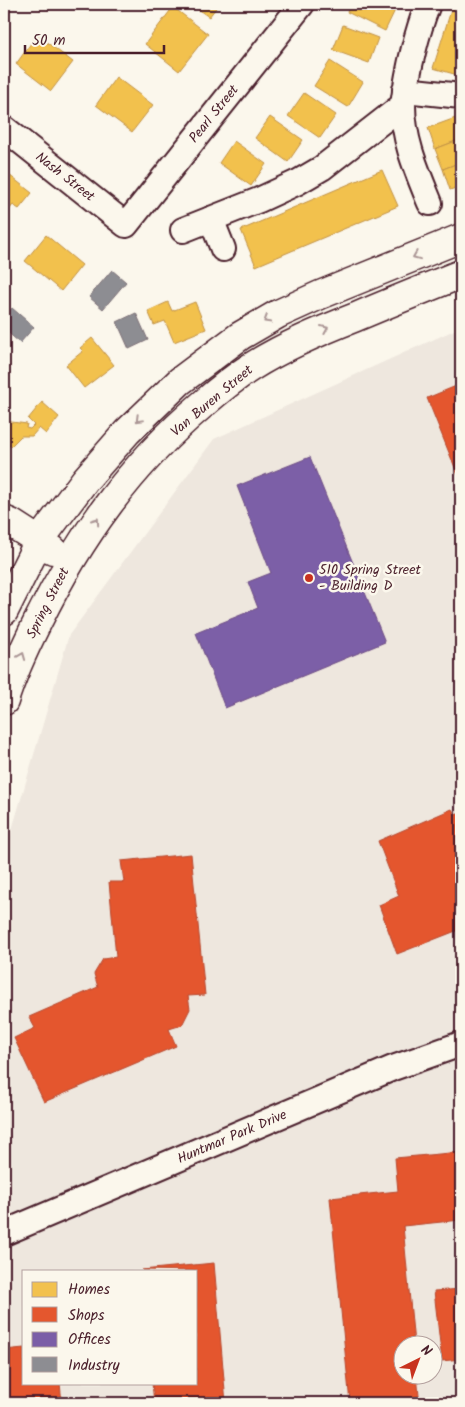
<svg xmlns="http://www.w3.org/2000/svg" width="465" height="1407" viewBox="0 0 465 1407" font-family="Kalam,sans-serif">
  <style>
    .built { fill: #eee7de; fill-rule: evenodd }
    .homes { fill: #f2c14e; stroke: #c09044 }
    .shops { fill: #e4572e; stroke: #b6462d }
    .offices { fill: #7b5ea7; stroke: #6c4b82 }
    .industry { fill: #8d8d92; stroke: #796c73 }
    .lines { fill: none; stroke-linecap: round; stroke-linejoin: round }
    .minor-casing { stroke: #4a1f2b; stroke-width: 28 }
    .major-casing { stroke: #4a1f2b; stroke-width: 31 }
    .minor { stroke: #fbf7ec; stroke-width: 24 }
    .major { stroke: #fbf7ec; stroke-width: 28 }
    .oneway { stroke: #ab9695 }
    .poi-dot { fill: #c8321e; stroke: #fbf7ec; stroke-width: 2 }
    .labels { text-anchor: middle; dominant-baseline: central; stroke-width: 5; stroke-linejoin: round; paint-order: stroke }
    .street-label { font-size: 14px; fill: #4a1f2b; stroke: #fbf7ec }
    .poi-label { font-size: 14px; fill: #4a1f2b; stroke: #fbf7ec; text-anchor: start }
  </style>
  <rect width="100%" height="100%" fill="#fbf7ec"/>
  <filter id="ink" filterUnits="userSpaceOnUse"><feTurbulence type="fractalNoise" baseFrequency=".02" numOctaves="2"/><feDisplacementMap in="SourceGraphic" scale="10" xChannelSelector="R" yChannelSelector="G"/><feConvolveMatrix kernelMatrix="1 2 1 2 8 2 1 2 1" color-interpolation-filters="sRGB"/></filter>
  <g filter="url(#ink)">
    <path class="built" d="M 461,327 L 461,1403 L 4,1403 L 4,857 L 69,635 L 214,439 ZM 24,1271 L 196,1271 L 196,1383 L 24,1383 ZM 402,1344 L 432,1344 L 432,1374 L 402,1374 Z"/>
    <g class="homes">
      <path d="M 190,4 L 219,4 L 209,17 Z"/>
      <path d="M 351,4 L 392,4 L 397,6 L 385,31 L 347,12 Z"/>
      <path d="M 453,4 L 461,4 L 461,76 L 433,68 Z"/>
      <path d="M 173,7 L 208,34 L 179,71 L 145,44 Z"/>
      <path d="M 343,25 L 378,38 L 369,63 L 333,50 Z"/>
      <path d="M 37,35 L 73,62 L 51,91 L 16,64 Z"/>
      <path d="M 330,61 L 363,82 L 348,107 L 314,86 Z"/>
      <path d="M 116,77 L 153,105 L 132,132 L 96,105 Z"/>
      <path d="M 304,93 L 336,115 L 320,138 L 288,116 Z"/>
      <path d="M 461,116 L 461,139 L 435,149 L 428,128 Z"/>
      <path d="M 270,117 L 303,140 L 288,162 L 255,138 Z"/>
      <path d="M 461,139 L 461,162 L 443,169 L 435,149 Z"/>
      <path d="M 234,141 L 266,164 L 251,186 L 219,163 Z"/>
      <path d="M 461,162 L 461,186 L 450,190 L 443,169 Z"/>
      <path d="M 382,170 L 398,206 L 256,266 L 241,230 Z"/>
      <path d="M 4,171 L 32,193 L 19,209 L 13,205 L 4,216 Z"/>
      <path d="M 46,235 L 82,265 L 61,291 L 25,261 Z"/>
      <path d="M 168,302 L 172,311 L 195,302 L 206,329 L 174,342 L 165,321 L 154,325 L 148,311 Z"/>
      <path d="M 92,338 L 114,365 L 84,388 L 66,365 L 83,351 L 80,348 Z"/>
      <path d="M 42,402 L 59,417 L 46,434 L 39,428 L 32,436 L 21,436 L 11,446 L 4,445 L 4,421 L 27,424 L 26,428 L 30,429 L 34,425 L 28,419 Z"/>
    </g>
    <g class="shops">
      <path d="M 461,384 L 461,474 L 458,475 L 427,398 Z"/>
      <path d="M 452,809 L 455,814 L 461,812 L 461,929 L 397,954 L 379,905 L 399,896 L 378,841 Z"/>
      <path d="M 191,854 L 205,995 L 188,996 L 190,1009 L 182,1025 L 169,1029 L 176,1046 L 44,1102 L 14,1038 L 35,1028 L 29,1017 L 98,987 L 94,974 L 103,959 L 116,957 L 109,882 L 124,882 L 121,861 Z"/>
      <path d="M 461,1152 L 461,1220 L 403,1226 L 414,1344 L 402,1344 L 402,1374 L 417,1374 L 419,1396 L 403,1403 L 350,1403 L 330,1198 L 398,1191 L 395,1158 Z"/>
      <path d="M 214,1263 L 226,1403 L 154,1403 L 152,1383 L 196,1383 L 196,1271 L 142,1270 Z"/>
      <path d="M 461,1289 L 461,1359 L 442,1361 L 434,1291 Z"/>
      <path d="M 24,1348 L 24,1383 L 60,1383 L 62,1403 L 4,1403 L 4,1350 Z"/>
    </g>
    <path class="offices" d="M 310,457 L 385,642 L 225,708 L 196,633 L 258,608 L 248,582 L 271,573 L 237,486 Z"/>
    <g class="industry">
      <path d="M 112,270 L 126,282 L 103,309 L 89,297 Z"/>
      <path d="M 12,308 L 34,327 L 20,343 L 4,329 L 4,317 Z"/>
      <path d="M 136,313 L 148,340 L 129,349 L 117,322 Z"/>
    </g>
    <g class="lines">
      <defs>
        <g id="minor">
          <path d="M 405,90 L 461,96"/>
          <path d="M 403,105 C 408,70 415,37 428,4"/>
          <path d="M 4,128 L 126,225 L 302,4"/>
          <path d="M 211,219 L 223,249"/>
          <path d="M 183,230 L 259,200 L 298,182 L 322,168 L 403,105 C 403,140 417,171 430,203"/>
          <path d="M 4,1233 L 393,1068 L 461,1044"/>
        </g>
        <g id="major">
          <path d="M 4,520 L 11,523 L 53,550"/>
          <path d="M 4,611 L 39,541 L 85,480 L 127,432 L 180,381 L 240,336 L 278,314 L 320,295 L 461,238"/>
          <path d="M 4,701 C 12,674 25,647 38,621 C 80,536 130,466 203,404 C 218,391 234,378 251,367 C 284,346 320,331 356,317 C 391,302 426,288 461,274"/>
        </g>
      </defs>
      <use href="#minor" class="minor-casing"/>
      <use href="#major" class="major-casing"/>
      <use href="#minor" class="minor"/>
      <use href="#major" class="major"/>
    </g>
    <defs><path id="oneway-chevron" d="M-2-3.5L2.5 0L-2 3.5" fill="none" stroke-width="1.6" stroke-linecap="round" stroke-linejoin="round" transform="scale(1.25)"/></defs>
    <g class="oneway">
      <use href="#oneway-chevron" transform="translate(416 256) rotate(158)"/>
      <use href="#oneway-chevron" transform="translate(267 320) rotate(149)"/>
      <use href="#oneway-chevron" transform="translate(325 329) rotate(-23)"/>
      <use href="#oneway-chevron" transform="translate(139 419) rotate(135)"/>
      <use href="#oneway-chevron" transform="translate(96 521) rotate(-55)"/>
      <use href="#oneway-chevron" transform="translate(22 656) rotate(-68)"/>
    </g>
  </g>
  <circle class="poi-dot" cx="309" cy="578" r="5"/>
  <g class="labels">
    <g class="street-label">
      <text transform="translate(214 114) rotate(-51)">Pearl Street</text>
      <text transform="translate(65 177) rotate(38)">Nash Street</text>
      <text transform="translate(212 401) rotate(-40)">Van Buren Street</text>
      <text transform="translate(48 603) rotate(-63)">Spring Street</text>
      <text transform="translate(232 1137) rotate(-23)">Huntmar Park Drive</text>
    </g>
    <g class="poi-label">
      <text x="319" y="570">510 Spring Street<tspan x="319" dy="16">- Building D</tspan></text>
    </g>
  </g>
  <rect width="465" height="1407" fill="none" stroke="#fbf7ec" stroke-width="20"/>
  <rect x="10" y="10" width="445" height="1387" fill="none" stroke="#4a1f2b" stroke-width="2" filter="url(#ink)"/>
  <rect x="22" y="1270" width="175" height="115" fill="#fbf7ec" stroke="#b4a19f"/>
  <rect x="32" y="1282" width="25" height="15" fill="#f2c14e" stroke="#b4a19f"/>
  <text x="68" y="1294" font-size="15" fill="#4a1f2b">Homes</text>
  <rect x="32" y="1307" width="25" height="15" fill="#e4572e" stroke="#b4a19f"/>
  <text x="68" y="1320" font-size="15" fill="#4a1f2b">Shops</text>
  <rect x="32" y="1332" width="25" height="15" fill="#7b5ea7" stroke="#b4a19f"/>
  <text x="68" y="1344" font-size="15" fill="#4a1f2b">Offices</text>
  <rect x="32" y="1357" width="25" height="15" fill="#8d8d92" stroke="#b4a19f"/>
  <text x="68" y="1370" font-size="15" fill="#4a1f2b">Industry</text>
  <g transform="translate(418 1360) rotate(42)"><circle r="24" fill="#fbf7ec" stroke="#b4a19f"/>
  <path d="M0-4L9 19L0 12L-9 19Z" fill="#c8321e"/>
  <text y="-8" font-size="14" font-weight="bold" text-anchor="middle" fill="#4a1f2b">N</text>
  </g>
  <path d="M25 45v8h139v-8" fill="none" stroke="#4a1f2b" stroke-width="2.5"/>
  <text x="32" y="45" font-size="15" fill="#4a1f2b" stroke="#fbf7ec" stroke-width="4" paint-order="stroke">50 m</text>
</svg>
